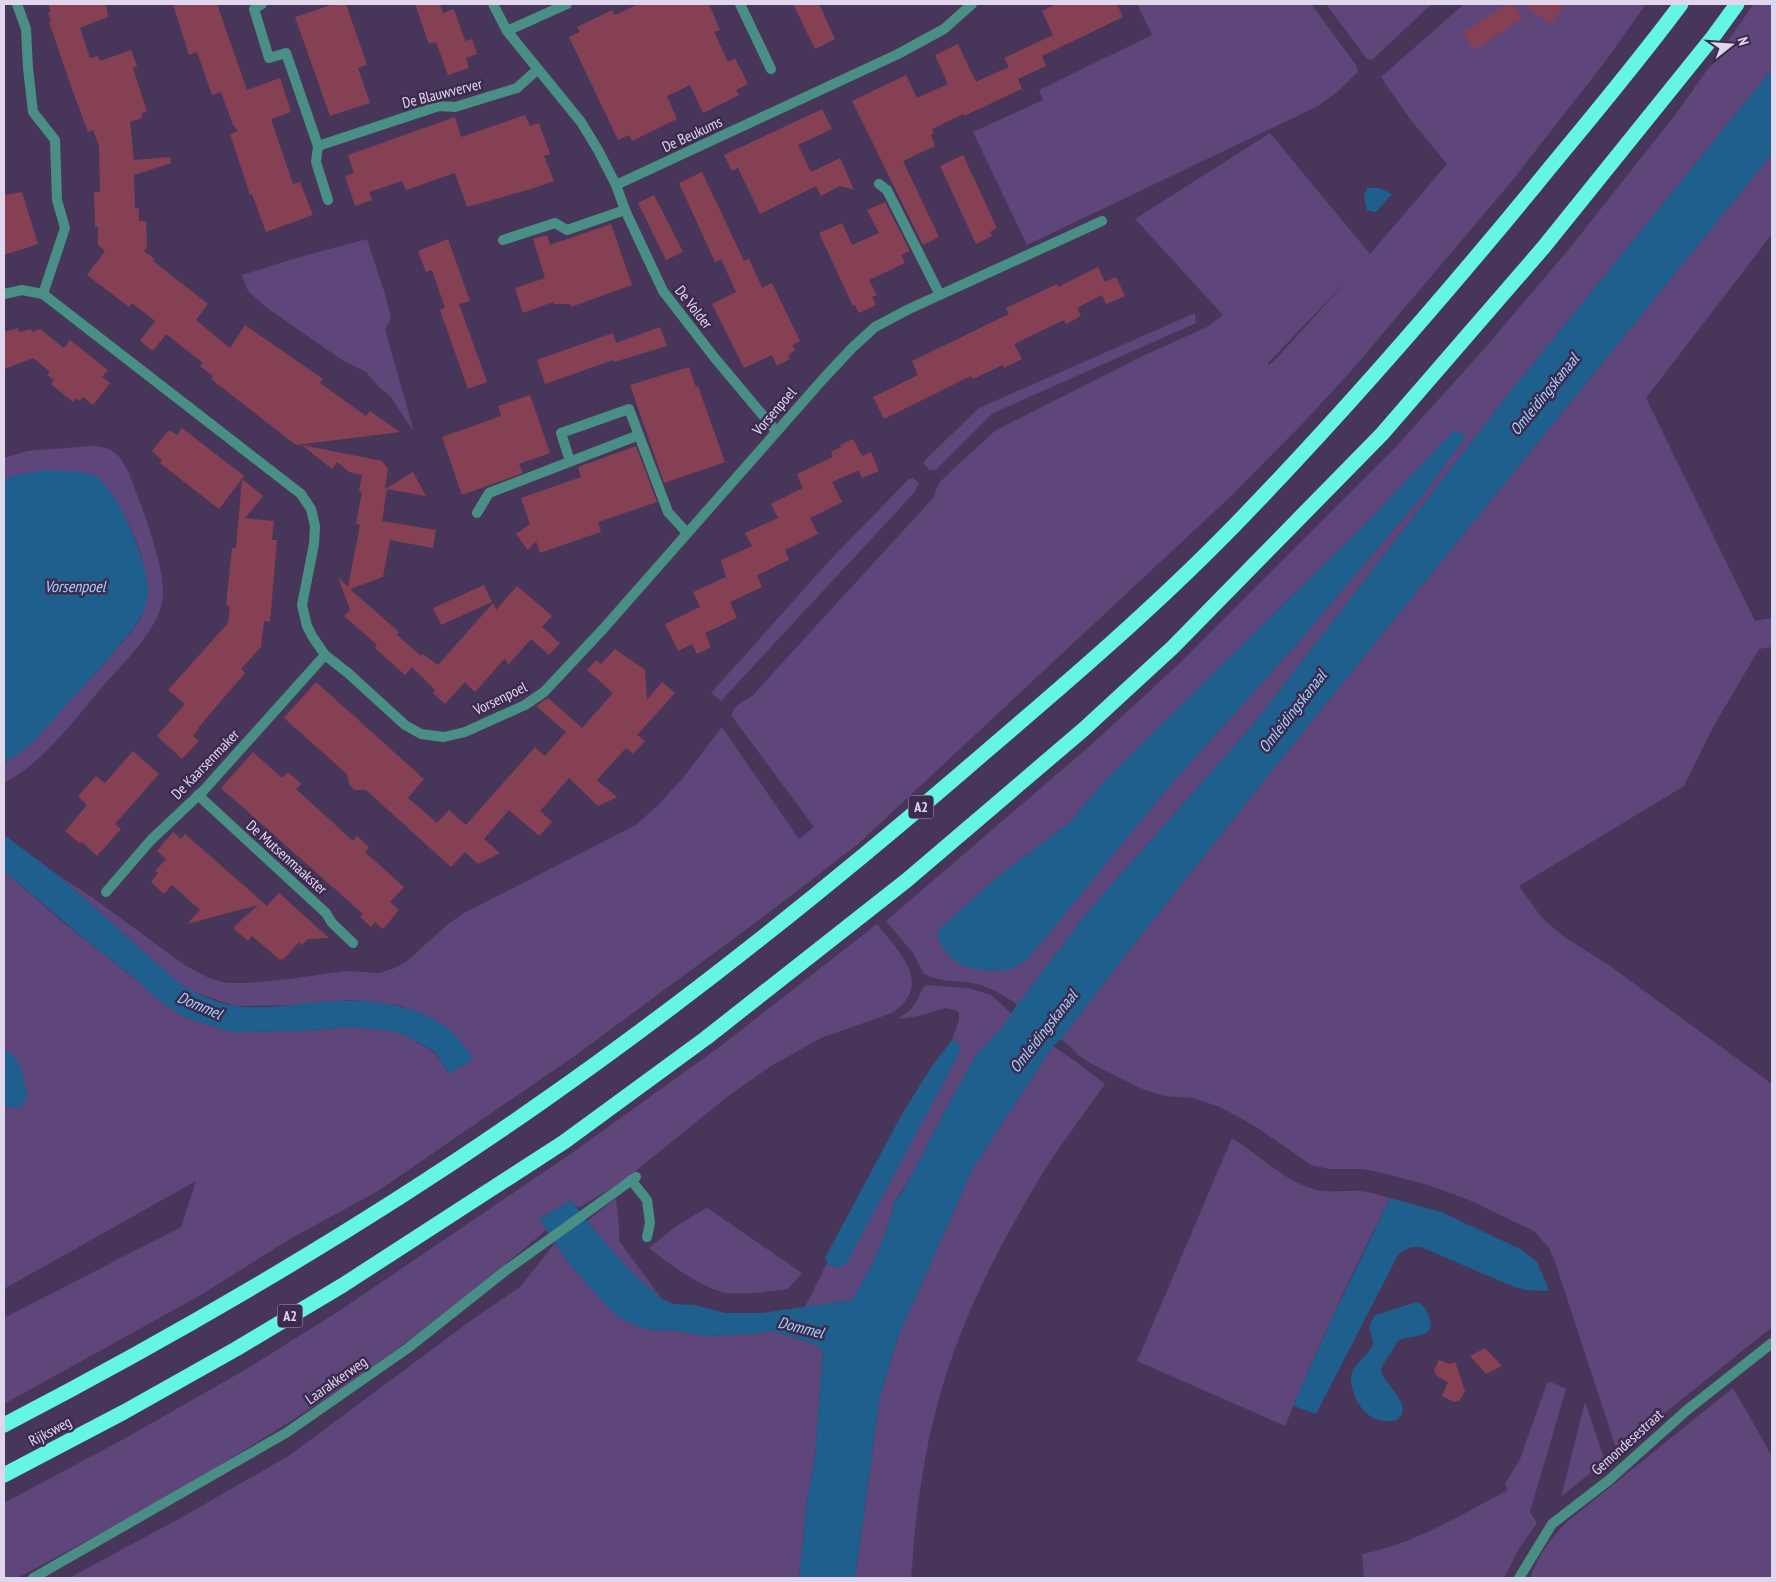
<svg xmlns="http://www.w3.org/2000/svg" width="1776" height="1582" viewBox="0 0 1776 1582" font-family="'PT Sans Narrow',sans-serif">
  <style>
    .green { fill: #5e457a; fill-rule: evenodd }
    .water { fill: #1f5f8d }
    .building { fill: #864053 }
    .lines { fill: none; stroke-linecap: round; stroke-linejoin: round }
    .lane { stroke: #4a8f86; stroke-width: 10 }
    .street { stroke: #4a8f86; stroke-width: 10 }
    .highway { stroke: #64f5e4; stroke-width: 15 }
    .labels { text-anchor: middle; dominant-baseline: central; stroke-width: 5; stroke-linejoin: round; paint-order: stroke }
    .shield { fill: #3c2b4f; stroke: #afa3be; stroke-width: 1 }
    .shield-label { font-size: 14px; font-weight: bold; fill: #e0d7ed }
    .street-label { font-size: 15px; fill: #e0d7ed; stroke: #3c2b4f }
    .water-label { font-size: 16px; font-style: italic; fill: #a4d5fe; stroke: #3c2b4f }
  </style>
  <rect width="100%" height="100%" fill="#47365a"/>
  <g class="green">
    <path d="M 1137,4 L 1311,4 L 1356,65 L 1358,72 L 1336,93 L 1318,106 L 1027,245 L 973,132 L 1043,100 L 1039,90 L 1152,35 Z"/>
    <path d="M 1326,4 L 1434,4 L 1426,9 L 1372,60 L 1367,59 Z"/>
    <path d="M 1464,4 L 1646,4 L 1604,63 L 1512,181 L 1351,371 L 1307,419 L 1230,497 L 858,844 L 763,917 L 576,1055 L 378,1191 L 290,1239 L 199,1296 L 4,1404 L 4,1318 L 181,1227 L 196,1181 L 4,1289 L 4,1102 L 8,1108 L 9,1051 L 4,1053 L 4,871 L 65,924 L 184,1017 L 231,1032 L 298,1031 L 350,1027 L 392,1031 L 407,1036 L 435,1053 L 449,1074 L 473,1059 L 452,1032 L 418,1012 L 398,1005 L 350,1000 L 296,1005 L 235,1006 L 196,993 L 179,983 L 59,876 L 93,898 L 186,966 L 209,978 L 227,983 L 249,983 L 289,979 L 345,971 L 379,973 L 395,968 L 406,962 L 448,924 L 464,913 L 636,825 L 658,805 L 682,779 L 722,727 L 799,839 L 814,827 L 731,715 L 736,706 L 752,696 L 933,498 L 939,483 L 954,468 L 996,430 L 1145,355 L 1207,327 L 1223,315 L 1135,219 L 1270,133 L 1370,254 L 1447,164 L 1410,119 L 1381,77 ZM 1351,276 L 1278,357 L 1269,365 L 1268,363 Z"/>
    <path d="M 1754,4 L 1772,4 L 1772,69 L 1506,397 L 1251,727 L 1089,910 L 1017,1005 C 1003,994 988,986 971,983 C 956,980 938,982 924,974 L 913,953 L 886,921 L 1092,744 L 1180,663 L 1395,448 L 1484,349 L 1569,249 L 1675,115 ZM 1454,431 L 1465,436 L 1422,496 L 1295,646 L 1167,789 L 1123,842 L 996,878 L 1070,822 L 1105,780 L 1363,526 Z"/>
    <path d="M 1772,154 L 1772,234 L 1646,398 L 1755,621 L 1772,618 L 1772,647 L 1759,649 L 1712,729 L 1684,786 L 1519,886 L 1542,918 L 1563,936 L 1610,966 L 1772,1084 L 1772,1327 L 1617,1451 L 1556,1265 L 1549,1248 L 1534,1231 L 1469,1200 L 1428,1185 L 1378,1172 L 1363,1169 L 1329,1169 L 1311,1165 L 1259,1129 L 1237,1116 L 1217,1106 L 1193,1098 L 1164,1096 L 1140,1088 L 1090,1063 L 1078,1055 L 1073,1049 L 1061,1039 L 1135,943 L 1286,753 Z"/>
    <path d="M 367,239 L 385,294 L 391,318 L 385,329 L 414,432 L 390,396 L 380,388 L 366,372 L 342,360 L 267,308 L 248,291 L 242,275 L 307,255 Z"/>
    <path d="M 1195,313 L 1196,323 L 993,413 L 936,470 L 929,470 L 923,462 L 979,408 Z"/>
    <path d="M 91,446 C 96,446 102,447 106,448 C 125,454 131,480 138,497 C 147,520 165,572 163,596 C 162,610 154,625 145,637 C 133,654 117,670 103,686 C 75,719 43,763 4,783 L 4,761 L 7,761 C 47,723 86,686 121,644 C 128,635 139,624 143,613 C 145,606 144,571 143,563 C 141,545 112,487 97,477 C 91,473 82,473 75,473 C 47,470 30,470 4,480 L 4,458 L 27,451 Z"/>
    <path d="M 913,478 L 919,483 L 915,492 L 721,701 L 711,693 L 832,558 L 909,479 Z"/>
    <path d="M 877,924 C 898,951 935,984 892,1013 L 821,1038 L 771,1066 L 727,1097 L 622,1182 L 578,1208 L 571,1200 L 539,1219 L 546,1230 C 494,1274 442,1317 386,1357 C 269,1440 144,1512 17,1578 L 4,1578 L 4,1503 L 122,1440 L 243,1371 L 339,1311 L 572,1153 L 718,1048 Z"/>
    <path d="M 927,985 L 968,988 L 991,995 L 1012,1014 L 997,1033 L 977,1055 L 949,1103 L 916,1167 L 900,1194 L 895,1200 L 888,1226 L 874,1260 L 852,1300 L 805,1307 L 827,1263 L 829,1266 L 958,1056 L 955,1041 L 952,1040 L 959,1020 L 959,1013 L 956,1010 L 945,1008 L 919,1016 L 898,1019 C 904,1015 910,1011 914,1005 C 920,998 919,990 927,985 Z"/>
    <path d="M 1053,1046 L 1078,1063 L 1105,1084 C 1085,1113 1063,1141 1044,1171 C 999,1245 959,1322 937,1406 C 926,1446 920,1488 915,1529 C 913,1546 913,1562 911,1578 L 855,1578 L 880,1397 L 898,1337 L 973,1168 Z"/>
    <path d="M 1232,1138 C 1257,1153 1282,1179 1310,1188 C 1326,1194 1343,1190 1360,1191 C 1370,1192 1380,1195 1390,1198 C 1352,1272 1317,1348 1285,1426 L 1137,1361 Z"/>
    <path d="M 616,1198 L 619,1226 L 619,1241 L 662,1299 L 631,1272 L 587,1221 Z"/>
    <path d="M 706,1208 L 709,1209 L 802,1273 L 788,1289 C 772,1291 737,1296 722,1292 C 694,1283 671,1265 649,1248 L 675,1227 Z"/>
    <path d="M 555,1243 L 568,1262 L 600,1299 L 654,1331 L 669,1330 L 705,1336 L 755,1334 L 771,1331 L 801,1339 L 823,1349 L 815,1456 L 807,1500 L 799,1578 L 69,1578 L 186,1515 L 290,1455 L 473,1319 L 520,1287 Z"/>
    <path d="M 1551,1382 L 1566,1389 L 1530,1512 L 1537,1523 L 1519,1549 L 1504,1578 L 1364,1578 L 1362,1554 C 1414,1544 1461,1515 1508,1490 L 1505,1484 L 1520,1459 L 1547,1383 Z"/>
    <path d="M 1733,1388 L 1772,1456 L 1772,1578 L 1530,1578 C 1540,1553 1549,1540 1568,1521 Z"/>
    <path d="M 1585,1402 L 1605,1461 L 1561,1497 Z"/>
  </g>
  <g class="water">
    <path d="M 1772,69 L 1772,154 L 1286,753 L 1135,943 L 1061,1039 L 1053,1046 L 973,1168 L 898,1337 L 880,1397 L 855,1578 L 799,1578 L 807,1500 L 815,1456 L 823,1349 L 801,1339 L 771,1331 L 755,1334 L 705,1336 L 669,1330 L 654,1331 L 631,1324 L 615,1314 L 600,1299 L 568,1262 L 539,1219 L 571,1200 L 587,1221 L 631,1272 L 662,1299 L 673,1304 L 695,1305 L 725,1313 L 762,1313 L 852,1300 L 874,1260 L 888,1226 L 895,1200 L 901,1194 L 916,1167 L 949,1103 L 976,1055 L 1002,1027 L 1017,1005 L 1089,910 L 1251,727 L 1506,397 Z"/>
    <path d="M 1367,188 L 1379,188 L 1392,194 L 1376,212 L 1367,210 L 1364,197 Z"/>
    <path d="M 1454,430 L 1466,436 L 1422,496 L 1295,646 L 1167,789 L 1028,959 C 1022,962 1016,967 1010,969 C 995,973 970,970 956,962 C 951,959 947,953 943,948 C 939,942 937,937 938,930 L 996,878 L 1070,822 L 1105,780 L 1363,526 Z"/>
    <path d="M 44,470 C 58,471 86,470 97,477 C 118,491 146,560 148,586 C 149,594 147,604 143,612 C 138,624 129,634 121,643 C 104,665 84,685 65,706 C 52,721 23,758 4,761 L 4,480 L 15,475 Z"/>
    <path d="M 4,835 L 59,876 L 179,983 C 196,993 215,1003 235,1006 C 263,1010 294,1004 322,1002 C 366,998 417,1002 452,1032 C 460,1040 467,1050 473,1059 L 449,1074 L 435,1052 L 407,1036 L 392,1031 L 350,1027 L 298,1031 L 231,1032 L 184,1017 L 163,1004 L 132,976 L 82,937 L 4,871 Z"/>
    <path d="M 952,1040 L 958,1043 L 960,1048 L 958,1056 L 846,1264 L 838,1268 L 829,1266 L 825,1258 L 902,1114 L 932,1066 Z"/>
    <path d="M 9,1051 L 19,1062 L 28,1096 L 22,1107 L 8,1108 L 4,1102 L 4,1053 Z"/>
    <path d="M 1390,1198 L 1441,1212 L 1522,1250 L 1537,1262 L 1549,1291 L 1527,1290 L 1514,1287 L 1421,1247 L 1411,1247 L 1399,1253 L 1316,1414 L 1294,1406 L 1298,1394 L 1333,1316 Z"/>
    <path d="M 1417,1302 C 1423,1305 1427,1310 1429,1317 C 1439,1340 1408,1334 1398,1341 C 1395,1344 1394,1348 1392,1351 C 1387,1359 1383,1362 1381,1371 C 1384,1384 1413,1404 1399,1418 C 1397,1421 1392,1421 1389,1421 C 1367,1423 1352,1399 1351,1380 C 1350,1365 1369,1357 1373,1344 C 1374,1338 1369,1332 1369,1326 L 1375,1315 Z"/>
  </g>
  <g class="building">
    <path d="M 48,4 L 106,4 L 108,17 L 80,28 L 90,58 L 98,56 L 100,61 L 131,50 L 137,66 L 133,68 L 147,112 L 142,113 L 142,118 L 130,122 L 134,160 L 170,157 L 171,163 L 134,175 L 135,209 L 139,208 L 139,221 L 146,221 L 147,247 L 144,251 L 155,259 L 153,261 L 208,304 L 196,320 L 230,348 L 245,325 L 323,379 L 320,383 L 366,416 L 370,411 L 400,432 L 296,445 L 211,379 L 213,376 L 200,366 L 203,363 L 166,334 L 153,351 L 140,341 L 155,321 L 132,303 L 129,307 L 87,275 L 105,251 L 98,245 L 98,227 L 95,227 L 94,192 L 100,192 L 99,146 L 93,130 L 88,132 L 72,89 L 49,22 L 51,21 L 48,13 L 51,12 Z"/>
    <path d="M 173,4 L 217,4 L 247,90 L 280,78 L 291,112 L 271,119 L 293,184 L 300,182 L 313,215 L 266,232 L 252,194 L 250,195 L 230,134 L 238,131 L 233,125 L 221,92 L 212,95 L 197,52 L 189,55 Z"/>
    <path d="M 334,4 L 346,4 L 367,65 L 358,68 L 370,103 L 330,116 L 295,17 Z"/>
    <path d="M 415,4 L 440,4 L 443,13 L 454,9 L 465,41 L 472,39 L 477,54 L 466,58 L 469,68 L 448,75 L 436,42 L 429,44 Z"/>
    <path d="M 638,4 L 709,4 L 720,30 L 714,32 L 728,62 L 735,58 L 748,84 L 736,90 L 739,95 L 703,113 L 690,85 L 667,96 L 677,119 L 632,141 L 629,135 L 618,140 L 569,37 L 580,32 L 577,27 L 612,10 L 615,15 Z"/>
    <path d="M 793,4 L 819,4 L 835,39 L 815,49 Z"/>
    <path d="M 1056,4 L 1117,4 L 1123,17 L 1042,56 L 1046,66 L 1018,79 L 1022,89 L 964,116 L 963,114 L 932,129 L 934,133 L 931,135 L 935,146 L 903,161 L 939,237 L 923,245 L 852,101 L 906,75 L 917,98 L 948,84 L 935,55 L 958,44 L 976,82 L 995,73 L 1009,67 L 1004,58 L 1053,35 L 1042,11 Z"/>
    <path d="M 1507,4 L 1513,4 L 1523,18 L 1474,50 L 1463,33 Z"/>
    <path d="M 1524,4 L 1566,4 L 1550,24 Z"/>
    <path d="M 822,109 L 832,129 L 798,145 L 811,172 L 840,158 L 854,190 L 840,186 L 821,196 L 816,186 L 760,214 L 738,168 L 732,171 L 724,155 Z"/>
    <path d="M 525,115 L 530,126 L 539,123 L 550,154 L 544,156 L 554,181 L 531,189 L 467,207 L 455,173 L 406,190 L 402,181 L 369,192 L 372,200 L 355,206 L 345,176 L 354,173 L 348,155 L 455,117 L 461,137 Z"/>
    <path d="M 963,155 L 997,228 L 990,232 L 992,236 L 976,244 L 940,166 Z"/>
    <path d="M 702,172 L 744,261 L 749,259 L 762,288 L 772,283 L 800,341 L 792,345 L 795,350 L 788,356 L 790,359 L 777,366 L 772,355 L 744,368 L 712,304 L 736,292 L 721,259 L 715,262 L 679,183 Z"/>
    <path d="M 22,192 L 38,244 L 4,255 L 4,195 Z"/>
    <path d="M 654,195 L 683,252 L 666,260 L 638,203 Z"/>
    <path d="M 885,202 L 910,251 L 901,255 L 905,263 L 869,280 L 877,295 L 872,297 L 876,305 L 859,313 L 855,305 L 853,306 L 819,233 L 842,223 L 852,245 L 879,233 L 867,210 Z"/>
    <path d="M 611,224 L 632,285 L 571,307 L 570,304 L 554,304 L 553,302 L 523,313 L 515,288 L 545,278 L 533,239 L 547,235 L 550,245 Z"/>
    <path d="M 448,239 L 470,301 L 459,304 L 487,382 L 468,389 L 440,310 L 445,308 L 432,270 L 426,272 L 418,251 Z"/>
    <path d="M 1098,267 L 1105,282 L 1116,277 L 1125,296 L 1106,304 L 1102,295 L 1077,308 L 1081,316 L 1066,324 L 1064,320 L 1014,344 L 1022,359 L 1004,368 L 1003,365 L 973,379 L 971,376 L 884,419 L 873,397 L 918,375 L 912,361 L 1009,314 L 1006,308 L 1057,284 L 1058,287 Z"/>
    <path d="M 660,327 L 667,346 L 614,362 L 613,360 L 545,384 L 537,360 L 613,333 L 616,343 Z"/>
    <path d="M 18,328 L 19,332 L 31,329 L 32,332 L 40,329 L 64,348 L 70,340 L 108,370 L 102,377 L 110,383 L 93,405 L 83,397 L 80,401 L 76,398 L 73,402 L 51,384 L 54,380 L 47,375 L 50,372 L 33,358 L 4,369 L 4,332 Z"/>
    <path d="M 689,367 L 696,387 L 698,386 L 725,462 L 664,483 L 630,385 Z"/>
    <path d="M 530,395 L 550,453 L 519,464 L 523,473 L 462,495 L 442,437 L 501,416 L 498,406 Z"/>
    <path d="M 182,428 L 244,476 L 219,509 L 160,463 L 162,460 L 152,451 L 169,430 L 177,435 Z"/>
    <path d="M 853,439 L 862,456 L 871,452 L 879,471 L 862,478 L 859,470 L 832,482 L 842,502 L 810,518 L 818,534 L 785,550 L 789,560 L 757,575 L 762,587 L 730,602 L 737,618 L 705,633 L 711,647 L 697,654 L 692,644 L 678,651 L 665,624 L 700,607 L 693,592 L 726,577 L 721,560 L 752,546 L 745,533 L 778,518 L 771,504 L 803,488 L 797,474 L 833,457 L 831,452 L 841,447 L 840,445 Z"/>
    <path d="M 302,445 L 382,461 L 388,469 L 385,489 L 413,472 L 426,496 L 387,489 L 382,521 L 436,530 L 433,548 L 390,540 L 383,577 L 350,589 L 399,632 L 397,635 L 421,656 L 423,654 L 438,665 L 493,603 L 496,610 L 517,586 L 552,616 L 542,627 L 560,643 L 549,655 L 531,639 L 508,665 L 505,658 L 475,692 L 465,682 L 445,704 L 433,693 L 435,690 L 412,667 L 405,675 L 375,648 L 377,645 L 344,616 L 350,610 L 338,577 L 348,587 L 360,525 L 356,524 L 362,492 L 359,491 L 362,475 L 349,472 L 337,462 L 332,469 Z"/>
    <path d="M 636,446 L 657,502 L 598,522 L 601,532 L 540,553 L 536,541 L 528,550 L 516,534 L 530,524 L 521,498 L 581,477 L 578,467 Z"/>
    <path d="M 242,479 L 263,496 L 245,518 L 274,521 L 272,540 L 277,540 L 270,622 L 264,621 L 261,647 L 241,669 L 245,673 L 198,728 L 199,729 L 193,736 L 199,741 L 182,759 L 157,736 L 185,704 L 168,690 L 228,623 L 230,607 L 226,605 L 232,548 L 236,548 Z"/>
    <path d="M 484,585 L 492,602 L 441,625 L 433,608 Z"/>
    <path d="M 615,649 L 645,670 L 647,700 L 662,682 L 675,693 L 637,735 L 645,741 L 633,754 L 626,748 L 597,780 L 617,797 L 598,806 L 569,778 L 540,811 L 552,822 L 539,836 L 509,810 L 484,839 L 500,853 L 478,864 L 465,852 L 451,867 L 366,790 L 354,790 L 349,784 L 347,774 L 284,718 L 316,682 L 424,779 L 408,798 L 437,823 L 449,810 L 466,825 L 535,747 L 545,756 L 566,732 L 536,706 L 548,698 L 582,728 L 613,693 L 587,670 L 596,660 L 601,664 Z"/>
    <path d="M 133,751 L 159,774 L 115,824 L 121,829 L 97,856 L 82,842 L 80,844 L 65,831 L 87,805 L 78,796 L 96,776 L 105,783 Z"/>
    <path d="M 253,752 L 282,778 L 288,772 L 295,778 L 301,784 L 296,789 L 353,841 L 357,836 L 369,847 L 365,852 L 404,887 L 390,902 L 399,910 L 383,929 L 375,922 L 371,927 L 360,917 L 363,914 L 221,788 Z"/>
    <path d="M 173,832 L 181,839 L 185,834 L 267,906 L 279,893 L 329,938 L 308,939 L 302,945 L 299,942 L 283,960 L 281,959 L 280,960 L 252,936 L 248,941 L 233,928 L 258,905 L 187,924 L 200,910 L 172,885 L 164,894 L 151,882 L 158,873 L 155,871 L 166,859 L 157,851 Z"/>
    <path d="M 1485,1348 L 1502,1366 L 1486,1374 L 1470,1356 Z"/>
    <path d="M 1439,1360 L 1449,1364 L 1455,1362 L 1465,1391 L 1460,1400 L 1454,1402 L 1442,1396 L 1448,1382 L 1437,1376 L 1434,1370 Z"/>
  </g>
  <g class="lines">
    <g class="lane">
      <path d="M 879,184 L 887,190 L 940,295"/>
      <path d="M 503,240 L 555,223 L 567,230 L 625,210"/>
      <path d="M 570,461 L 561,433 L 629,409 L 668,512 L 687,533"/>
      <path d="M 477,513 L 489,493 L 639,435"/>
      <path d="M 631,1180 L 647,1200 L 650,1223 L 647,1237"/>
    </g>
    <g class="street">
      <path d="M 17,4 L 26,29 L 28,68 L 33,112 L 55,140 L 57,200 L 65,228 L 43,294"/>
      <path d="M 262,4 L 254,9 L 269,58 L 286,53 L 318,146 L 316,162 L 328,200"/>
      <path d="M 493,4 L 507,31 L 581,122 L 598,150 L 616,185 L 898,54 L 944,29 L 972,4"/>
      <path d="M 740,4 L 771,69"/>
      <path d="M 507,31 L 567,4"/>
      <path d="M 318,146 L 439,106 L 455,107 L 517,88 L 538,69"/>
      <path d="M 616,185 L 625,210 L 663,291 L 714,357 L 776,431"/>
      <path d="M 4,294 L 22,290 L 43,294 L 301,494 L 311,509 L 315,526 L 314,544 L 302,605 L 307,626 L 312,636 L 325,655 L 348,673 L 405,725 L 421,734 L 444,737 L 465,732 L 525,705 L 544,692 L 604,628 L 823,379 L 852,348 L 875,327 L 909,309 L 1102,221"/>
      <path d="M 198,795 L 326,913 L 332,923 L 353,943"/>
      <path d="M 106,892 L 151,840 L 204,790 L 325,655"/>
      <path d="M 33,1578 L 286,1433 L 408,1348 L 505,1271 L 636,1177"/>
      <path d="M 1519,1578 L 1552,1524 L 1609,1480 L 1687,1410 L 1772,1343"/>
    </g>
    <g class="highway">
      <path d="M 4,1425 C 188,1329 368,1224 539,1104 C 688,1000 830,886 968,767 C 1058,690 1149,613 1232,528 C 1338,419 1438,304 1535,186 C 1584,126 1635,66 1681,4"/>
      <path d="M 4,1475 L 124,1412 L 236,1349 L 343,1285 L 564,1142 L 706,1038 L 907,880 L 1084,729 L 1173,647 L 1382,434 L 1543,248 L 1713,37 L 1737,4"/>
    </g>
  </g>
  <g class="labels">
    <g class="shield">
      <rect x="908.5" y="795.5" width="25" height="23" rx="4"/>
      <rect x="277.5" y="1304.5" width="25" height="23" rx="4"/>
    </g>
    <g class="shield-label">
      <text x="921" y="807">A2</text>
      <text x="290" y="1316">A2</text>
    </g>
    <g class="street-label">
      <text transform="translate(442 93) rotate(-14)">De Blauwverver</text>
      <text transform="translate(692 134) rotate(-25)">De Beukums</text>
      <text transform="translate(694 307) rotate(52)">De Volder</text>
      <text transform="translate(774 411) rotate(-49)">Vorsenpoel</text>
      <text transform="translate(500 698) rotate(-26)">Vorsenpoel</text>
      <text transform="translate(205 764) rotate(-46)">De Kaarsenmaker</text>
      <text transform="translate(287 857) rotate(42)">De Mutsenmaakster</text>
      <text transform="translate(336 1380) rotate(-35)">Laarakkerweg</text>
      <text transform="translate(50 1431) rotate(-28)">Rijksweg</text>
      <text transform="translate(1627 1442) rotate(-42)">Gemondesestraat</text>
    </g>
    <g class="water-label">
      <text transform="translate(1544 394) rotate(-51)">Omleidingskanaal</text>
      <text x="75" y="586">Vorsenpoel</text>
      <text transform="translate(1292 711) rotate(-52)">Omleidingskanaal</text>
      <text transform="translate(200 1005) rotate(23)">Dommel</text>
      <text transform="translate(1043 1031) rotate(-52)">Omleidingskanaal</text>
      <text transform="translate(801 1327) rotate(14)">Dommel</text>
    </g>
  </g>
  <rect width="1776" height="1582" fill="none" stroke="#e0d7ed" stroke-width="10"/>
  <g transform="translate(1731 45) rotate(73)" stroke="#3c2b4f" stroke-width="4" paint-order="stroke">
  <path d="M0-4L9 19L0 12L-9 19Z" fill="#e0d7ed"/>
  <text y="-8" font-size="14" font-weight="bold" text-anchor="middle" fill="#e0d7ed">N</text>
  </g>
</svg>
